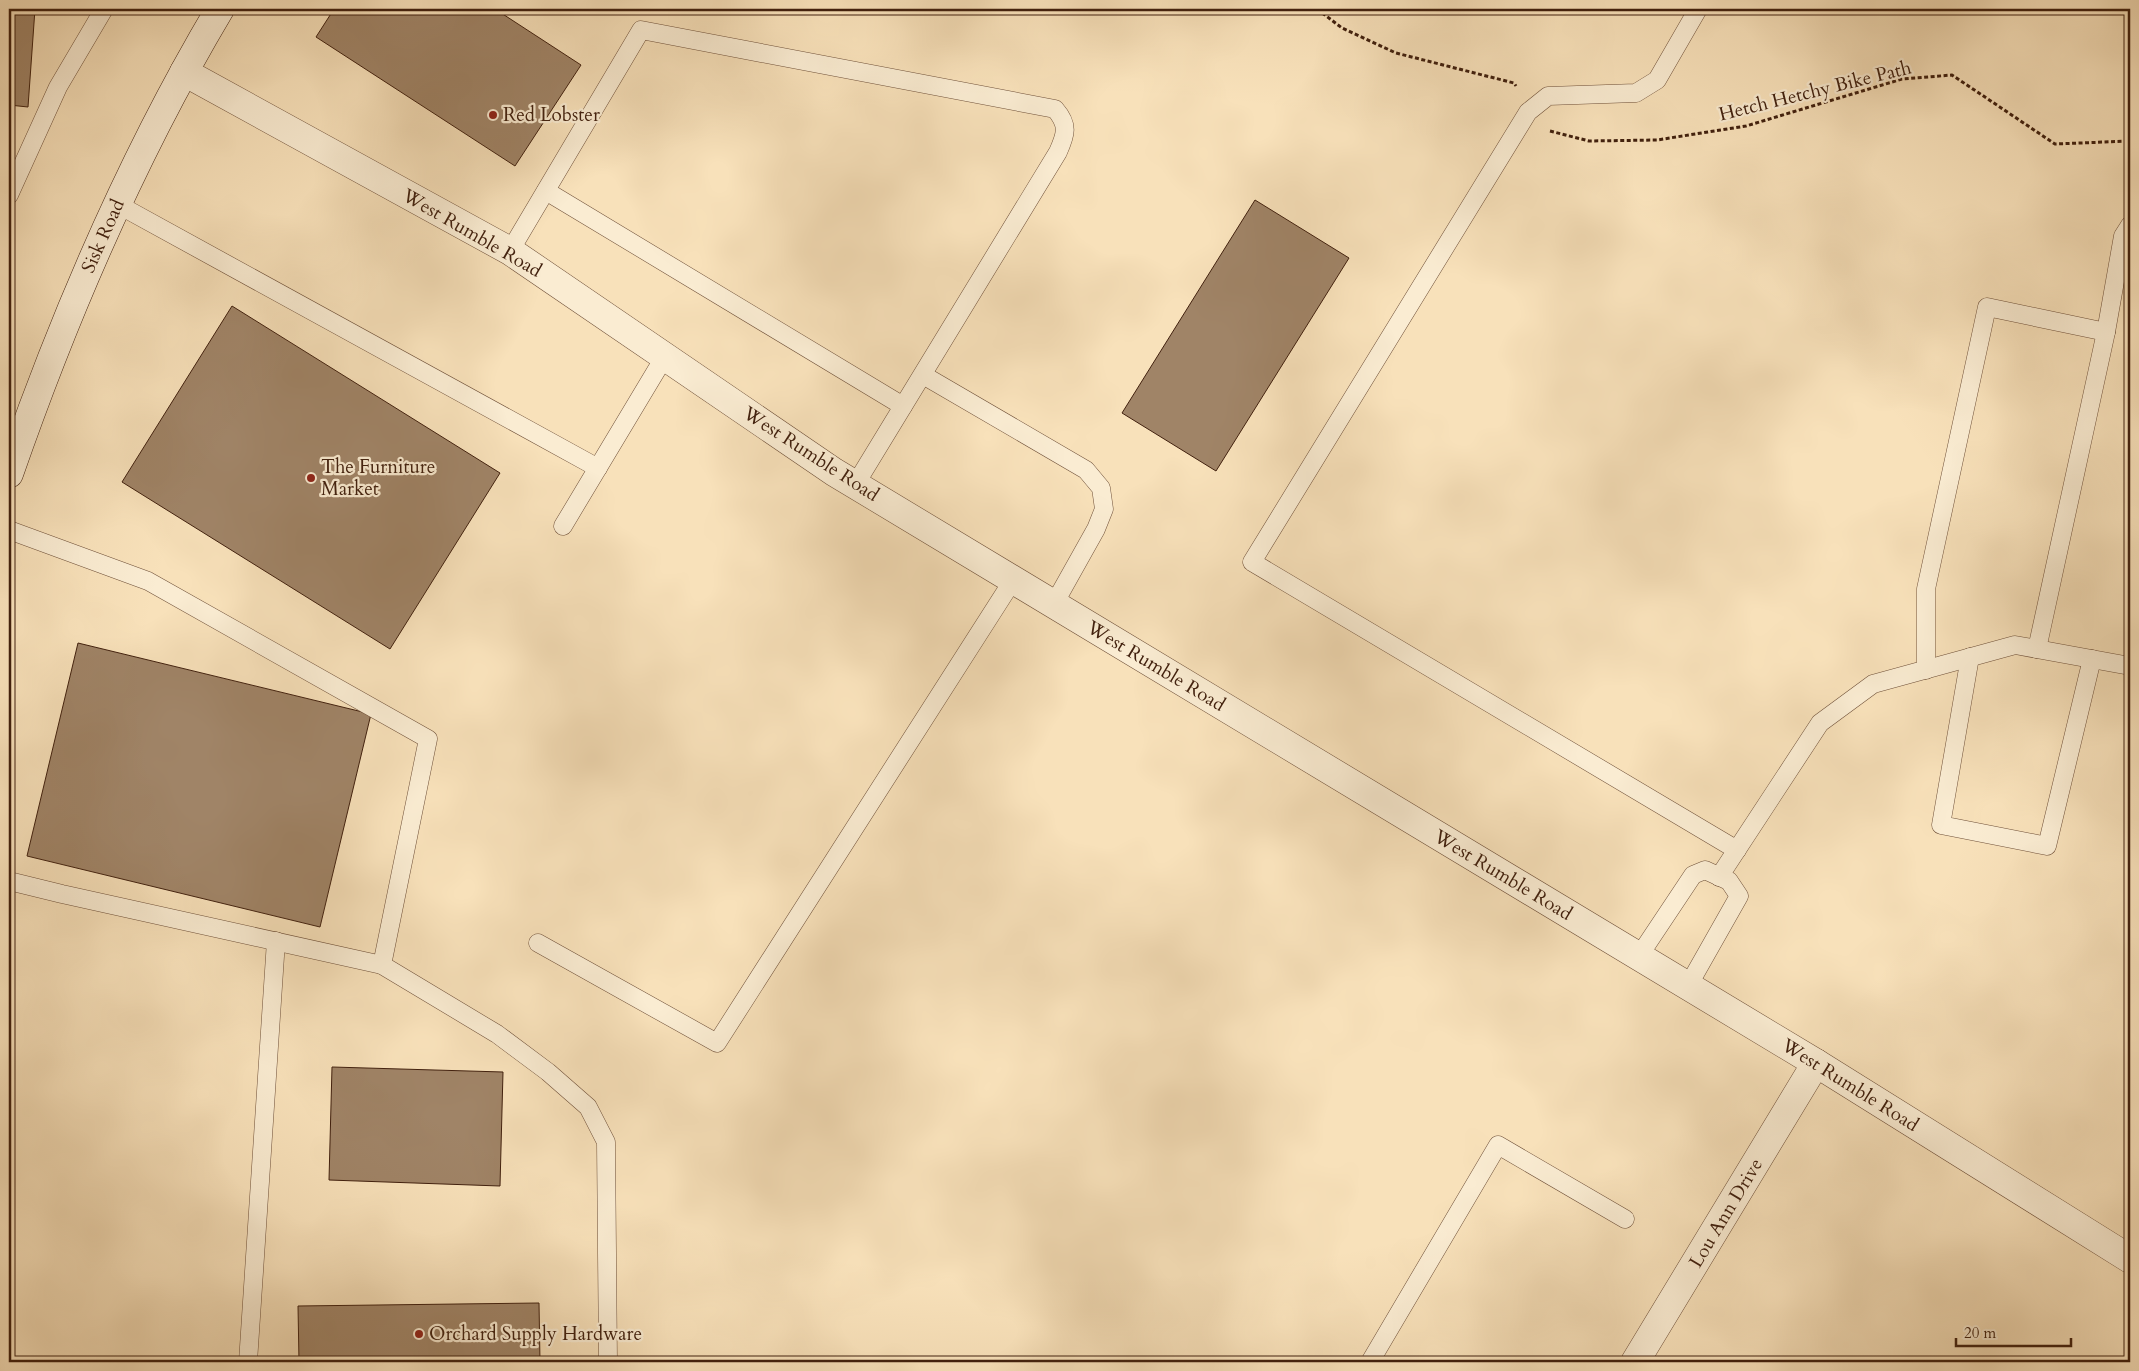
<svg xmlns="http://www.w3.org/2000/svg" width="2139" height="1371" viewBox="0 0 2139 1371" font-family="Cardo,serif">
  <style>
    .building { fill: #a08467; stroke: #41200e }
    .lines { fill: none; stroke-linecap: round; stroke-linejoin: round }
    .service-casing { stroke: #6f5039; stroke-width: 19 }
    .minor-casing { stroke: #6f5039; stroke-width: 29 }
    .tertiary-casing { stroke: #6f5039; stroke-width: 29 }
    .secondary-casing { stroke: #41200e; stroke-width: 29 }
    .path { stroke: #41200e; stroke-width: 3; stroke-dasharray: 4 2.5; stroke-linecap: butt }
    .service { stroke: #faecd2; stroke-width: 18 }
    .minor { stroke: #faecd2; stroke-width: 28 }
    .tertiary { stroke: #faecd2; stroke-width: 28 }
    .secondary { stroke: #faecd2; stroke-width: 28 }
    .poi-dot { fill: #8f2418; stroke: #faecd2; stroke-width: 2 }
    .labels { text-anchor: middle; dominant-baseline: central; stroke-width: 4.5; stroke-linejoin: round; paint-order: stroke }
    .street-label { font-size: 19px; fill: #41200e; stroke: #faecd2 }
    .poi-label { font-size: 19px; fill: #41200e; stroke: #faecd2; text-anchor: start }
  </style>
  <rect width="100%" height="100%" fill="#f8e1ba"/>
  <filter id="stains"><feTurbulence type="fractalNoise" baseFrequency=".004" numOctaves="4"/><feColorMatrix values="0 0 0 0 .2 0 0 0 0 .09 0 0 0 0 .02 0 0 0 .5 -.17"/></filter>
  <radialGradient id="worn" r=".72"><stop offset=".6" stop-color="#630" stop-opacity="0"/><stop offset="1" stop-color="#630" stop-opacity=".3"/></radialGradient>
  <g class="building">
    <path d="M 9,9 L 35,9 L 28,107 L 9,105 Z"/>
    <path d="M 334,9 L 495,9 L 581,65 L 515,166 L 316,37 Z"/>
    <path d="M 1255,200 L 1349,258 L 1216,471 L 1122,413 Z"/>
    <path d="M 232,306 L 500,473 L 390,649 L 122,482 Z"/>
    <path d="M 78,643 L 371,714 L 320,927 L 27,856 Z"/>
    <path d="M 332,1067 L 503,1072 L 500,1186 L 329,1180 Z"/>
    <path d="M 539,1303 L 540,1362 L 299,1362 L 298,1306 Z"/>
  </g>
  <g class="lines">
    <defs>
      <g id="service">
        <path d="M 1698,9 L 1657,80 L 1636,93 L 1548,96 L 1528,112 L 1252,562 L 1737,850"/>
        <path d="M 546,191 L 903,406"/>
        <path d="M 9,195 L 58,87 L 104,9"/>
        <path d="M 117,204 L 598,468"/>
        <path d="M 510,251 L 641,30 L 1055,109 C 1069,125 1066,134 1058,152 L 855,485"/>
        <path d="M 923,375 L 1086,470 L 1101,488 L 1104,509 L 1096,529 L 1054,604"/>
        <path d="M 563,526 L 665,356"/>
        <path d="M 9,530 L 148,581 L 428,739 L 382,965"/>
        <path d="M 2037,649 L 2106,332 L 2123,236 L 2130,225"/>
        <path d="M 1970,657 L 1941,825 L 2047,846 L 2092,659"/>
        <path d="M 1926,670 L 1926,589 L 1987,307 L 2106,332"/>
        <path d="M 1719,877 L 1820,723 L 1873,684 L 2015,645 L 2130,666"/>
        <path d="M 9,881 L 62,894 L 382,965 L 497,1034 L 548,1072 L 588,1107 L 606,1142 L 608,1362"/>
        <path d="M 538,943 L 717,1043 L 1013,580"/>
        <path d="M 1639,956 L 1693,875 L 1705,870 L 1729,881 L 1739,896 L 1688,986"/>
        <path d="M 248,1362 L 276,941"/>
        <path d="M 1370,1362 L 1498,1145 L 1625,1219"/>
      </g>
      <path id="minor" d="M 1635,1362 L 1816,1063"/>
      <path id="tertiary" d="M 184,72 L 510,251 L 834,472 L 1816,1063 L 2130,1259"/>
      <path id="secondary" d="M 9,474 C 65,313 133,155 220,9"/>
    </defs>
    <use href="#service" class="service-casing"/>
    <use href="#minor" class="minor-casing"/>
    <use href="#tertiary" class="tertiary-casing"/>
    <use href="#secondary" class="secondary-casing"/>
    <g class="path">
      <path d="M 1317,9 L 1342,28 L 1396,53 L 1514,83 L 1516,86"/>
      <path d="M 1550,131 L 1589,141 L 1657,140 L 1746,126 L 1902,79 L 1952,75 L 2055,144 L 2130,141"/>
    </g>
    <use href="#service" class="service"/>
    <use href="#minor" class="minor"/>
    <use href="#tertiary" class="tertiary"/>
    <use href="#secondary" class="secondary"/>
  </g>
  <g class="poi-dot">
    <circle cx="493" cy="115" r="5"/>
    <circle cx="311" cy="478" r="5"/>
    <circle cx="419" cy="1334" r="5"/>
  </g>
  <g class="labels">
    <g class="street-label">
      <text transform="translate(1815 91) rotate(-14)">Hetch Hetchy Bike Path</text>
      <text transform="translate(472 233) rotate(30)">West Rumble Road</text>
      <text transform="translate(103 236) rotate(-66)">Sisk Road</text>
      <text transform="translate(811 454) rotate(33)">West Rumble Road</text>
      <text transform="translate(1156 666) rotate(31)">West Rumble Road</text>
      <text transform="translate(1503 875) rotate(31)">West Rumble Road</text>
      <text transform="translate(1850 1085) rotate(32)">West Rumble Road</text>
      <text transform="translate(1726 1213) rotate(-59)">Lou Ann Drive</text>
    </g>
    <g class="poi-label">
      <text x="503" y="115">Red Lobster</text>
      <text x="321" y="467">The Furniture<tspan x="321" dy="22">Market</tspan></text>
      <text x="429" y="1334">Orchard Supply Hardware</text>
    </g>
  </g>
  <rect width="2139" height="1371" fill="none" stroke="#f8e1ba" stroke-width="30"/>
  <rect x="10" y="10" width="2119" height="1351" fill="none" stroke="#41200e" stroke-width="2.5"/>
  <rect x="15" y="15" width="2109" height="1341" fill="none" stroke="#41200e"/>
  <path d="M1956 1338v8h115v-8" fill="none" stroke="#41200e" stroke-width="2.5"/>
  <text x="1964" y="1338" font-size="15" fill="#41200e" stroke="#faecd2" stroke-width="4" paint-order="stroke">20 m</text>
  <rect width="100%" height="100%" filter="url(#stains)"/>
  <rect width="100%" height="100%" fill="url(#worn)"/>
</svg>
